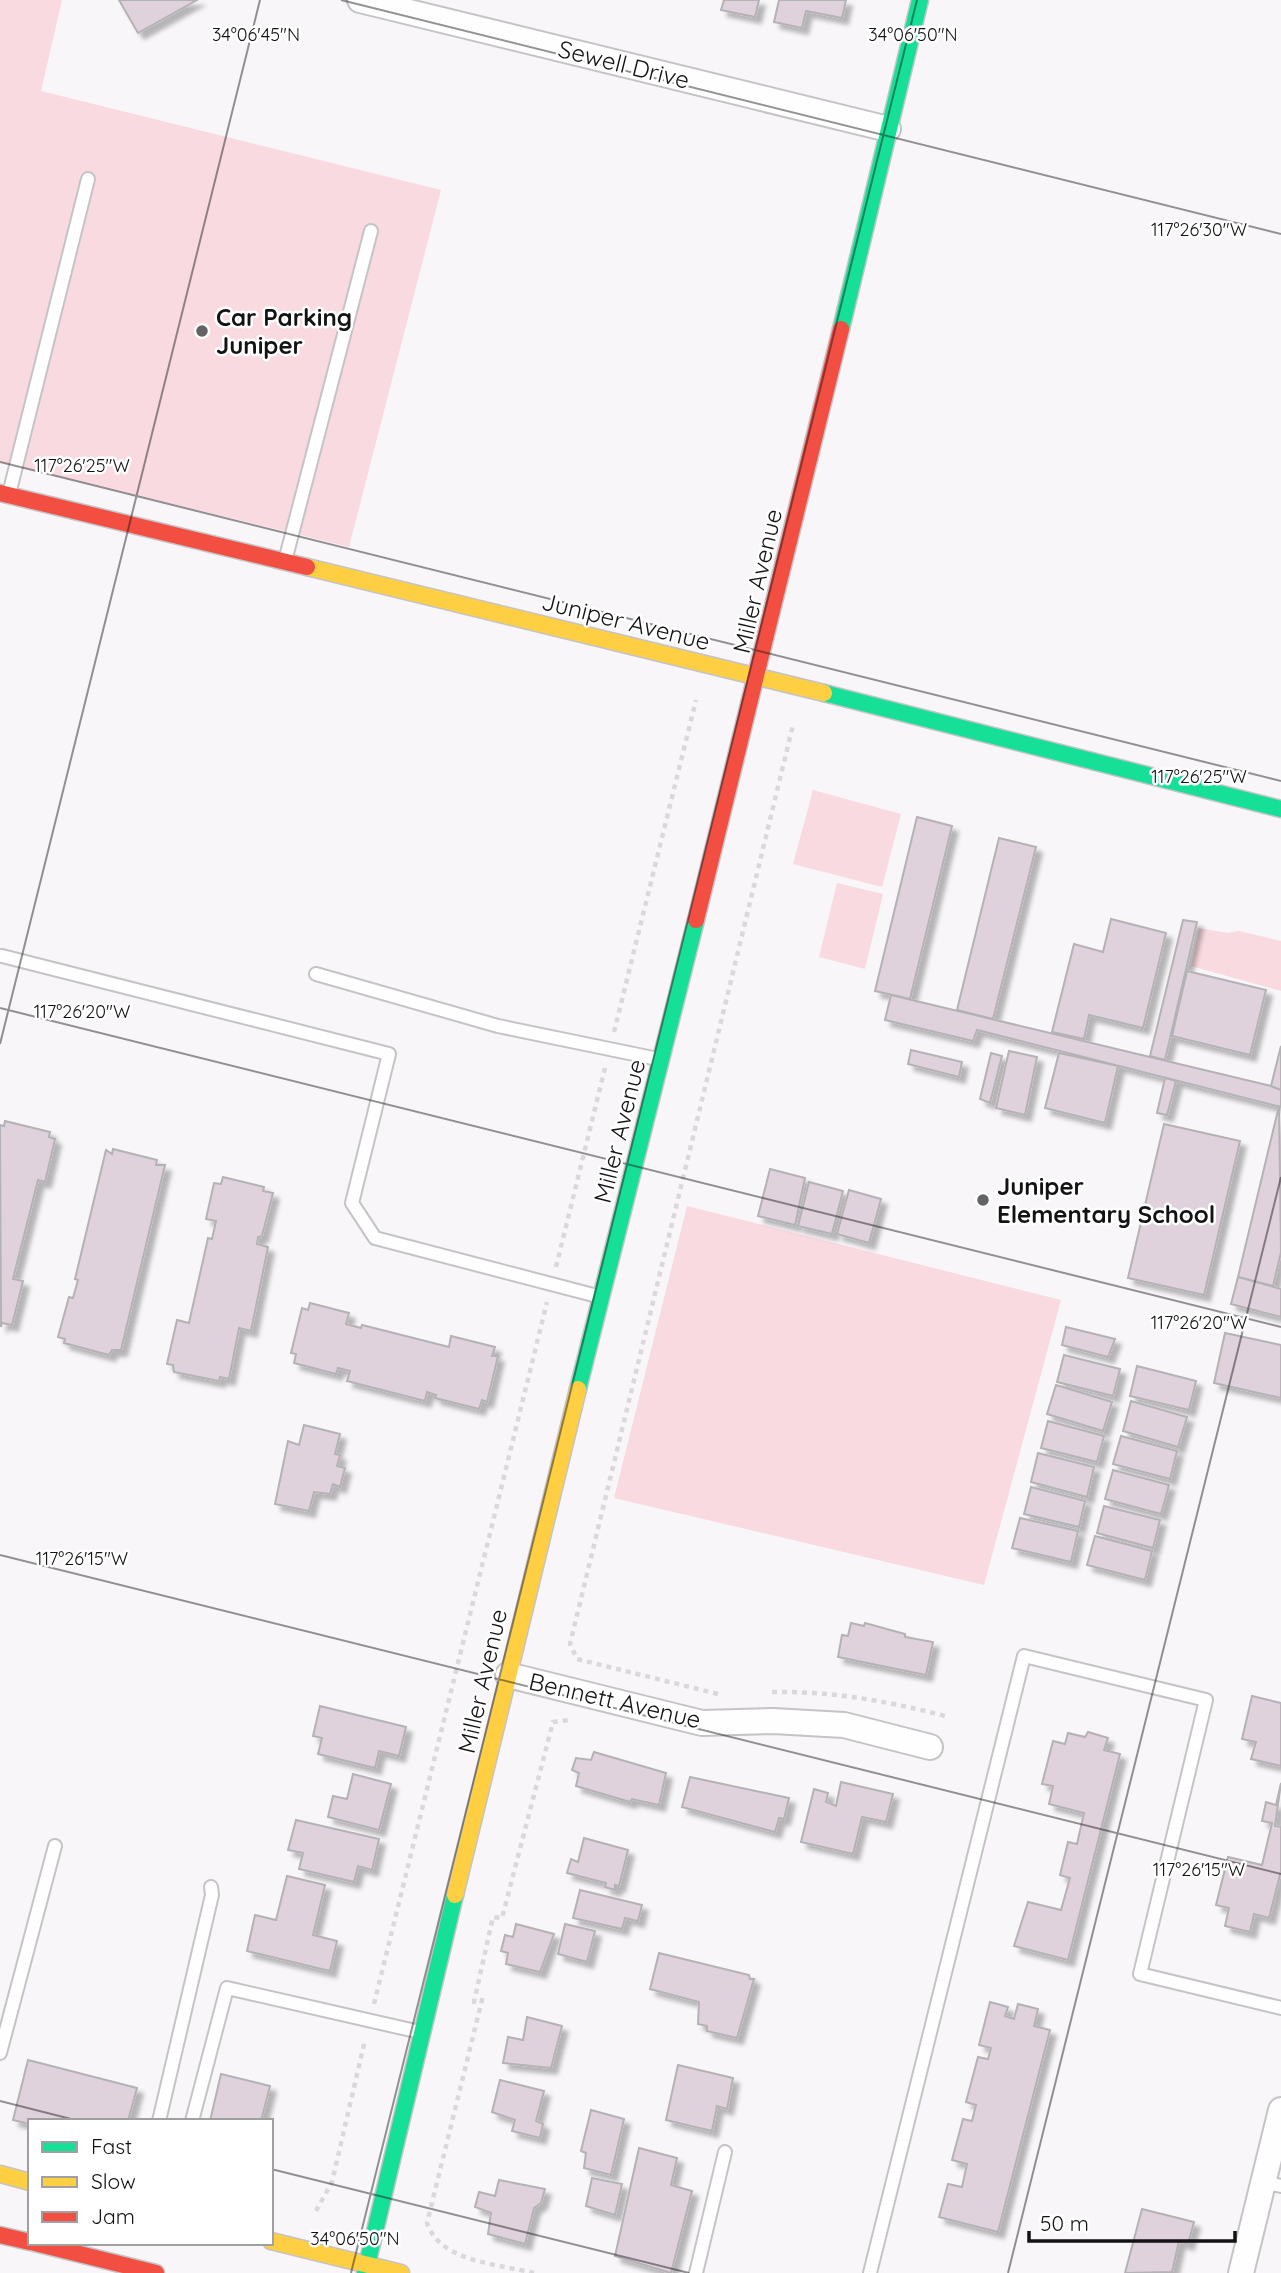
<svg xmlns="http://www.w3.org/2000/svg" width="1281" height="2273" viewBox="0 0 1281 2273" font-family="Quicksand,sans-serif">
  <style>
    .green { fill: #f8dae0 }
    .building { fill: #e0d2dc; stroke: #b4b2b4; stroke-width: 2; filter: url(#shadow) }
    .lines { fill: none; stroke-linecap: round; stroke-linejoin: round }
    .lane-casing { stroke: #c5c3c6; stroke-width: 16 }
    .street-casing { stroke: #c5c3c6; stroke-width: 28 }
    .fast-casing { stroke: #c5c3c6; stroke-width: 19 }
    .slow-casing { stroke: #c5c3c6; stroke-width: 19 }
    .jam-casing { stroke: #c5c3c6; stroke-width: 19 }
    .path { stroke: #d9d8da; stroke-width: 4.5; stroke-dasharray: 5 5; stroke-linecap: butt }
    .lane { stroke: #fefefe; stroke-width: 12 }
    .street { stroke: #fefefe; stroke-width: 24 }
    .fast { stroke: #16e098; stroke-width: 16 }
    .slow { stroke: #ffcf43; stroke-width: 16 }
    .jam { stroke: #f24e42; stroke-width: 16 }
    .ticks { fill: none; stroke: #131214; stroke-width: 2; stroke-opacity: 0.45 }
    .poi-dot { fill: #636264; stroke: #fff; stroke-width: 2.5 }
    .labels { text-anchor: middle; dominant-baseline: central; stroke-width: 5; stroke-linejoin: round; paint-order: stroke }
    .street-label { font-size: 24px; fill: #131214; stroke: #fff }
    .poi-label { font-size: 24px; font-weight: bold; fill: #131214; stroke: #fff; text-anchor: start }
    .ticks-label { font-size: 18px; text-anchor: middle; fill: #131214; stroke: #fff; stroke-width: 5; stroke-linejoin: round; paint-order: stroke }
  </style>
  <defs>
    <filter id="shadow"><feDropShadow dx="6" dy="6" stdDeviation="2" flood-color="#0004"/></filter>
  </defs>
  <rect width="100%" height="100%" fill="#f8f6f9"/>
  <g class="green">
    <path d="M 0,0 L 62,0 L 41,91 L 441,190 L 349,547 L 0,462 Z"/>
    <path d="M 813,790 L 901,814 L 882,887 L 793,864 Z"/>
    <path d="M 837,883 L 883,894 L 865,969 L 819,957 Z"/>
    <path d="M 1199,928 L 1228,933 L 1239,931 L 1281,941 L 1281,991 L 1191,966 Z"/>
    <path d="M 687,1206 L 1061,1300 L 984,1585 L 614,1498 Z"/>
  </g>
  <g class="building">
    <path d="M 119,0 L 197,0 L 138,33 Z"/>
    <path d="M 724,0 L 759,0 L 755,17 L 721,10 Z"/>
    <path d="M 779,0 L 846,0 L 842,18 L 806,11 L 802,28 L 774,22 Z"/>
    <path d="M 917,817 L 952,826 L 910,999 L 875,991 Z"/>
    <path d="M 999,838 L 1036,847 L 993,1019 L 957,1010 Z"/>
    <path d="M 1111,919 L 1166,933 L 1143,1028 L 1089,1015 L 1084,1039 L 1052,1032 L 1074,944 L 1103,952 Z"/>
    <path d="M 1183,920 L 1197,922 L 1165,1060 L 1150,1056 Z"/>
    <path d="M 1187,971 L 1266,990 L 1250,1055 L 1172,1036 Z"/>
    <path d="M 891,995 L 1271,1086 L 1281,1090 L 1281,1107 L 977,1030 L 973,1041 L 885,1020 Z"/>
    <path d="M 1281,1046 L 1281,1090 L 1271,1086 Z"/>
    <path d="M 911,1050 L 962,1062 L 959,1077 L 908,1064 Z"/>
    <path d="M 1009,1051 L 1037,1057 L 1025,1115 L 996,1108 Z"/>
    <path d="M 991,1053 L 1002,1056 L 990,1103 L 980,1099 Z"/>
    <path d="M 1059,1053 L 1118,1066 L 1105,1123 L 1045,1108 Z"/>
    <path d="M 1165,1078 L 1176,1081 L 1167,1115 L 1157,1113 Z"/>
    <path d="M 1279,1106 L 1281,1252 L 1273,1286 L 1238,1277 Z"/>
    <path d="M 5,1121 L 50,1132 L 49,1137 L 55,1139 L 45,1182 L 38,1180 L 13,1279 L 23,1281 L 12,1325 L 2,1323 L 1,1327 L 0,1125 L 4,1126 Z"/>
    <path d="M 1164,1124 L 1240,1141 L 1204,1295 L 1128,1278 Z"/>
    <path d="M 113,1149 L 157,1160 L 156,1165 L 165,1165 L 121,1350 L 112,1350 L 109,1355 L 64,1343 L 65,1339 L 58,1337 L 69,1297 L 73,1298 L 78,1280 L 75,1279 L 106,1150 L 112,1154 Z"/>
    <path d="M 770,1169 L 805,1178 L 795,1225 L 758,1216 Z"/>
    <path d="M 223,1177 L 264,1187 L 263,1191 L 273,1193 L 262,1236 L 258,1237 L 257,1244 L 268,1247 L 251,1331 L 239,1328 L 229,1379 L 220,1377 L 219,1381 L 174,1372 L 173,1365 L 167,1364 L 177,1320 L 189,1323 L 208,1238 L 212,1239 L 216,1221 L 206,1219 L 214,1183 L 221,1184 Z"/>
    <path d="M 809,1182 L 843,1191 L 832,1234 L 798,1226 Z"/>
    <path d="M 849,1190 L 881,1199 L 869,1243 L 837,1234 Z"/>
    <path d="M 1238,1277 L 1281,1289 L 1281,1317 L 1231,1304 Z"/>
    <path d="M 310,1303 L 349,1313 L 346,1324 L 361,1328 L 362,1325 L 449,1347 L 451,1336 L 495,1347 L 492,1356 L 498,1356 L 487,1402 L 482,1400 L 479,1409 L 435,1398 L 436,1395 L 427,1392 L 425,1401 L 347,1381 L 350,1371 L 338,1368 L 336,1374 L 294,1363 L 296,1354 L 291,1353 L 302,1308 L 308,1310 Z"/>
    <path d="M 1066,1327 L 1115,1339 L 1108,1357 L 1062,1345 Z"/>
    <path d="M 1225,1333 L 1281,1345 L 1281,1398 L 1214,1383 Z"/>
    <path d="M 1064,1355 L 1120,1369 L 1113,1396 L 1057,1382 Z"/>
    <path d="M 1137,1366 L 1196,1381 L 1189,1410 L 1130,1396 Z"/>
    <path d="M 1056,1385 L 1112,1402 L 1103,1431 L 1047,1414 Z"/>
    <path d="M 1131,1401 L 1187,1417 L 1178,1447 L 1123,1431 Z"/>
    <path d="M 1048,1421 L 1104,1436 L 1097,1462 L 1041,1448 Z"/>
    <path d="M 304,1425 L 340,1434 L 335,1454 L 340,1455 L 337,1466 L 345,1468 L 340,1487 L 333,1484 L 330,1494 L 314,1492 L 309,1511 L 275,1504 L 288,1441 L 299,1445 Z"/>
    <path d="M 1121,1436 L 1177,1451 L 1170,1479 L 1113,1464 Z"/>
    <path d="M 1038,1453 L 1094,1467 L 1087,1497 L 1031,1482 Z"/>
    <path d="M 1113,1470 L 1169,1485 L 1161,1514 L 1105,1499 Z"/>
    <path d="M 1031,1487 L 1085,1501 L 1079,1527 L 1024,1514 Z"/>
    <path d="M 1104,1506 L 1160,1520 L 1153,1548 L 1097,1533 Z"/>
    <path d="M 1020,1518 L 1078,1531 L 1071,1562 L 1012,1548 Z"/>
    <path d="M 1095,1536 L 1152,1551 L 1145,1580 L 1087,1565 Z"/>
    <path d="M 851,1623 L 864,1626 L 865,1623 L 905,1634 L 905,1637 L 933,1642 L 926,1675 L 838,1657 L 842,1635 L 848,1636 Z"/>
    <path d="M 1252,1696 L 1281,1703 L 1281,1766 L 1251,1759 L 1256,1742 L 1242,1739 Z"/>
    <path d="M 320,1706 L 406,1727 L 399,1756 L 379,1751 L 375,1768 L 318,1754 L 322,1738 L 313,1736 Z"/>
    <path d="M 1088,1732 L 1108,1738 L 1104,1750 L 1120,1754 L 1068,1960 L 1014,1946 L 1028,1902 L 1061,1910 L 1070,1878 L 1060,1875 L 1068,1842 L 1077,1844 L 1084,1813 L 1049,1804 L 1053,1786 L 1042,1784 L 1053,1741 L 1065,1744 L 1068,1733 L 1085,1737 Z"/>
    <path d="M 594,1752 L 666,1773 L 659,1805 L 632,1799 L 630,1802 L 576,1786 L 579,1773 L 572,1770 L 576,1758 L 591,1760 Z"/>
    <path d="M 353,1774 L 391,1784 L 379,1830 L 328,1817 L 333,1796 L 347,1799 Z"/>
    <path d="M 690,1777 L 789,1798 L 784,1819 L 779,1818 L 775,1832 L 682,1807 Z"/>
    <path d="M 841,1782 L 893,1794 L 886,1822 L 862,1817 L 853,1854 L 801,1842 L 814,1789 L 828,1793 L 826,1802 L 836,1806 Z"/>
    <path d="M 1281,1783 L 1275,1826 L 1281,1827 L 1281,1871 L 1269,1918 L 1254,1914 L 1250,1932 L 1225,1926 L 1229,1908 L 1216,1905 L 1228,1857 L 1262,1865 L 1272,1823 L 1262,1821 L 1266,1802 L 1276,1805 Z"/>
    <path d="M 296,1820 L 379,1839 L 372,1870 L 358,1866 L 354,1882 L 299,1869 L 303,1853 L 288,1850 Z"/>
    <path d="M 584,1838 L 628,1850 L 619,1886 L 615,1885 L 615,1890 L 605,1887 L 606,1883 L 567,1873 L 571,1859 L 578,1862 Z"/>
    <path d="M 287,1876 L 325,1885 L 313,1935 L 337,1941 L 330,1971 L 247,1951 L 255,1915 L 276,1920 Z"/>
    <path d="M 580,1890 L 642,1905 L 638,1921 L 625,1918 L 622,1929 L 573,1918 Z"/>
    <path d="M 516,1924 L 554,1934 L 540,1972 L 506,1964 L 508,1953 L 501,1951 L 505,1935 L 513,1937 Z"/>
    <path d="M 565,1924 L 595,1931 L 587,1962 L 558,1954 Z"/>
    <path d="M 659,1953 L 749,1975 L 750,1979 L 754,1979 L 737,2038 L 707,2031 L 707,2026 L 698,2024 L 699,2002 L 650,1989 Z"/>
    <path d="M 990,2002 L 1008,2007 L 1005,2016 L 1014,2019 L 1018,2004 L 1038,2009 L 1034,2026 L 1050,2030 L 998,2232 L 939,2217 L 948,2184 L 962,2187 L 967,2164 L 952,2160 L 963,2119 L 972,2121 L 976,2105 L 966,2102 L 978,2057 L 988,2059 L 991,2048 L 979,2045 Z"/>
    <path d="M 527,2017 L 562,2026 L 551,2068 L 503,2063 L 508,2037 L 523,2040 Z"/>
    <path d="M 28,2060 L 137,2088 L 128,2121 L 30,2121 L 30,2124 L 13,2120 Z"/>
    <path d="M 678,2065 L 733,2078 L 727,2109 L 717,2106 L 712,2131 L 666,2120 Z"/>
    <path d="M 221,2074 L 270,2086 L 261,2121 L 210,2121 Z"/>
    <path d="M 500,2080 L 544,2091 L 536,2121 L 543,2124 L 540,2138 L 512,2131 L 515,2120 L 492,2112 Z"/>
    <path d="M 591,2110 L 624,2119 L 611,2175 L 584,2168 L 586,2153 L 581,2151 Z"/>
    <path d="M 639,2148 L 677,2158 L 671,2185 L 692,2191 L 671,2273 L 615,2256 Z"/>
    <path d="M 592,2178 L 622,2184 L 615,2215 L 586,2206 Z"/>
    <path d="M 499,2180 L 545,2189 L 541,2203 L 534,2208 L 525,2244 L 488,2234 L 491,2213 L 475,2207 L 479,2192 L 495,2196 Z"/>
    <path d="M 1142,2209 L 1194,2222 L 1188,2244 L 1179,2241 L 1172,2272 L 1125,2273 Z"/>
  </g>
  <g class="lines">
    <defs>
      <g id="lane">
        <path d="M 9,494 L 88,179"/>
        <path d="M 285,561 L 371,231"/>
        <path d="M 2,956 L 389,1054 L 352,1203 L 375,1238 L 601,1297"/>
        <path d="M 316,974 L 498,1026 L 658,1059"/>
        <path d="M 0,2053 L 55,1846"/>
        <path d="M 159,2121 L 212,1895 L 211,1887"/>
        <path d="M 192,2121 L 227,1988 L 420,2032"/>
        <path d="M 1263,2182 L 1281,2186"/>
        <path d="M 696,2273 L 725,2152"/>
        <path d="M 870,2273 L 1024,1656 L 1206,1700 L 1140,1974 L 1281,2008"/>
      </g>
      <g id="street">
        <path d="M 360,0 L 888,129"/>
        <path d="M 508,1675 L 702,1723 L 773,1721 L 844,1725 L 930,1747"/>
        <path d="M 1241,2273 L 1281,2110"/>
      </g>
      <g id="fast">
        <path d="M 841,329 L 920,0"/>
        <path d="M 824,693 L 1281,809"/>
        <path d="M 578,1389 L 696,920"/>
        <path d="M 365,2273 L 455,1895"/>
      </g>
      <g id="slow">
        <path d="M 307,567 L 824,693"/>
        <path d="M 455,1895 L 578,1389"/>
        <path d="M 0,2174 L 30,2182"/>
        <path d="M 271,2241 L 401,2273"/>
      </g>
      <g id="jam">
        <path d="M 0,493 L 307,567"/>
        <path d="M 696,920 L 841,329"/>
        <path d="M 0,2235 L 30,2242"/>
        <path d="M 35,2243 L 156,2273"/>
      </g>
    </defs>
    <use href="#lane" class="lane-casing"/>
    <use href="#street" class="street-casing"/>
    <use href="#fast" class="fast-casing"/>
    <use href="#slow" class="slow-casing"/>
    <use href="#jam" class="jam-casing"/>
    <g class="path">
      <path d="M 614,1032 L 696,700"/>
      <path d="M 556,1267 L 605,1068"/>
      <path d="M 772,1692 C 832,1691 887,1701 945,1716"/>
      <path d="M 718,1694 L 577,1659 L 570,1644 L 793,725"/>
      <path d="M 374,2004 L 547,1302"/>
      <path d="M 316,2211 L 332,2182 L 365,2040"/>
      <path d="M 534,2273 C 498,2264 440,2262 427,2223 L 482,2000 L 474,2002 L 493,1917 L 502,1918 L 553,1722 L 570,1720"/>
    </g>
    <use href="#lane" class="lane"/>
    <use href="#street" class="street"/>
    <use href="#fast" class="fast"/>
    <use href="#slow" class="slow"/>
    <use href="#jam" class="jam"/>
  </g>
  <path class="ticks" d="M 341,0 L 1281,234M 0,462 L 1281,781M 0,1008 L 1281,1327M 0,1044 L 260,0M 0,1555 L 1281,1874M 0,2101 L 79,2121M 271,2169 L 689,2273M 351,2273 L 917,0M 1008,2273 L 1281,1177"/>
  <g class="poi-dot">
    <circle cx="202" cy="331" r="7"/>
    <circle cx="983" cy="1200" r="7"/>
  </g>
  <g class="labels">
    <g class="street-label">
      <text transform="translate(624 64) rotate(14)">Sewell Drive</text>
      <text transform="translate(757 581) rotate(-77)">Miller Avenue</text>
      <text transform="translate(626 621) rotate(14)">Juniper Avenue</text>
      <text transform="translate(619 1131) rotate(-76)">Miller Avenue</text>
      <text transform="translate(482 1681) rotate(-77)">Miller Avenue</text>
      <text transform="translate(615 1700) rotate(13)">Bennett Avenue</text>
    </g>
    <g class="poi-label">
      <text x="216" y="317">Car Parking<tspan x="216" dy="28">Juniper</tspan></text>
      <text x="997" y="1186">Juniper<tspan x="997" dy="28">Elementary School</tspan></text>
    </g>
  </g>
  <g class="ticks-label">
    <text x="256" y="41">34°06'45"N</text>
    <text x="913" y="41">34°06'50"N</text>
    <text x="1199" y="236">117°26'30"W</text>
    <text x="82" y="472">117°26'25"W</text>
    <text x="1199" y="783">117°26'25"W</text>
    <text x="82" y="1018">117°26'20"W</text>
    <text x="1199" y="1329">117°26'20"W</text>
    <text x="82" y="1565">117°26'15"W</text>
    <text x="1199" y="1876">117°26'15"W</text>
    <text x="355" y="2245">34°06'50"N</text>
  </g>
  <rect x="28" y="2119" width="245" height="126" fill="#ffffff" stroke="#a1a0a1" stroke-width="2"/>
  <rect x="42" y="2142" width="35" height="10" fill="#16e098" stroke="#a1a0a1" stroke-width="2"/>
  <text x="91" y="2154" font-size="21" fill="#131214">Fast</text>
  <rect x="42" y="2177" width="35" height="10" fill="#ffcf43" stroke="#a1a0a1" stroke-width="2"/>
  <text x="91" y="2189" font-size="21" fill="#131214">Slow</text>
  <rect x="42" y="2212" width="35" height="10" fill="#f24e42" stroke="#a1a0a1" stroke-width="2"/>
  <text x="91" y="2224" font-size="21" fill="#131214">Jam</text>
  <path d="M1029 2231v10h206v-10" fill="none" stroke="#131214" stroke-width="3.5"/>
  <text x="1040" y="2231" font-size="21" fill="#131214" stroke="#ffffff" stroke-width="5" paint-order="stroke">50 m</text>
</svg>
